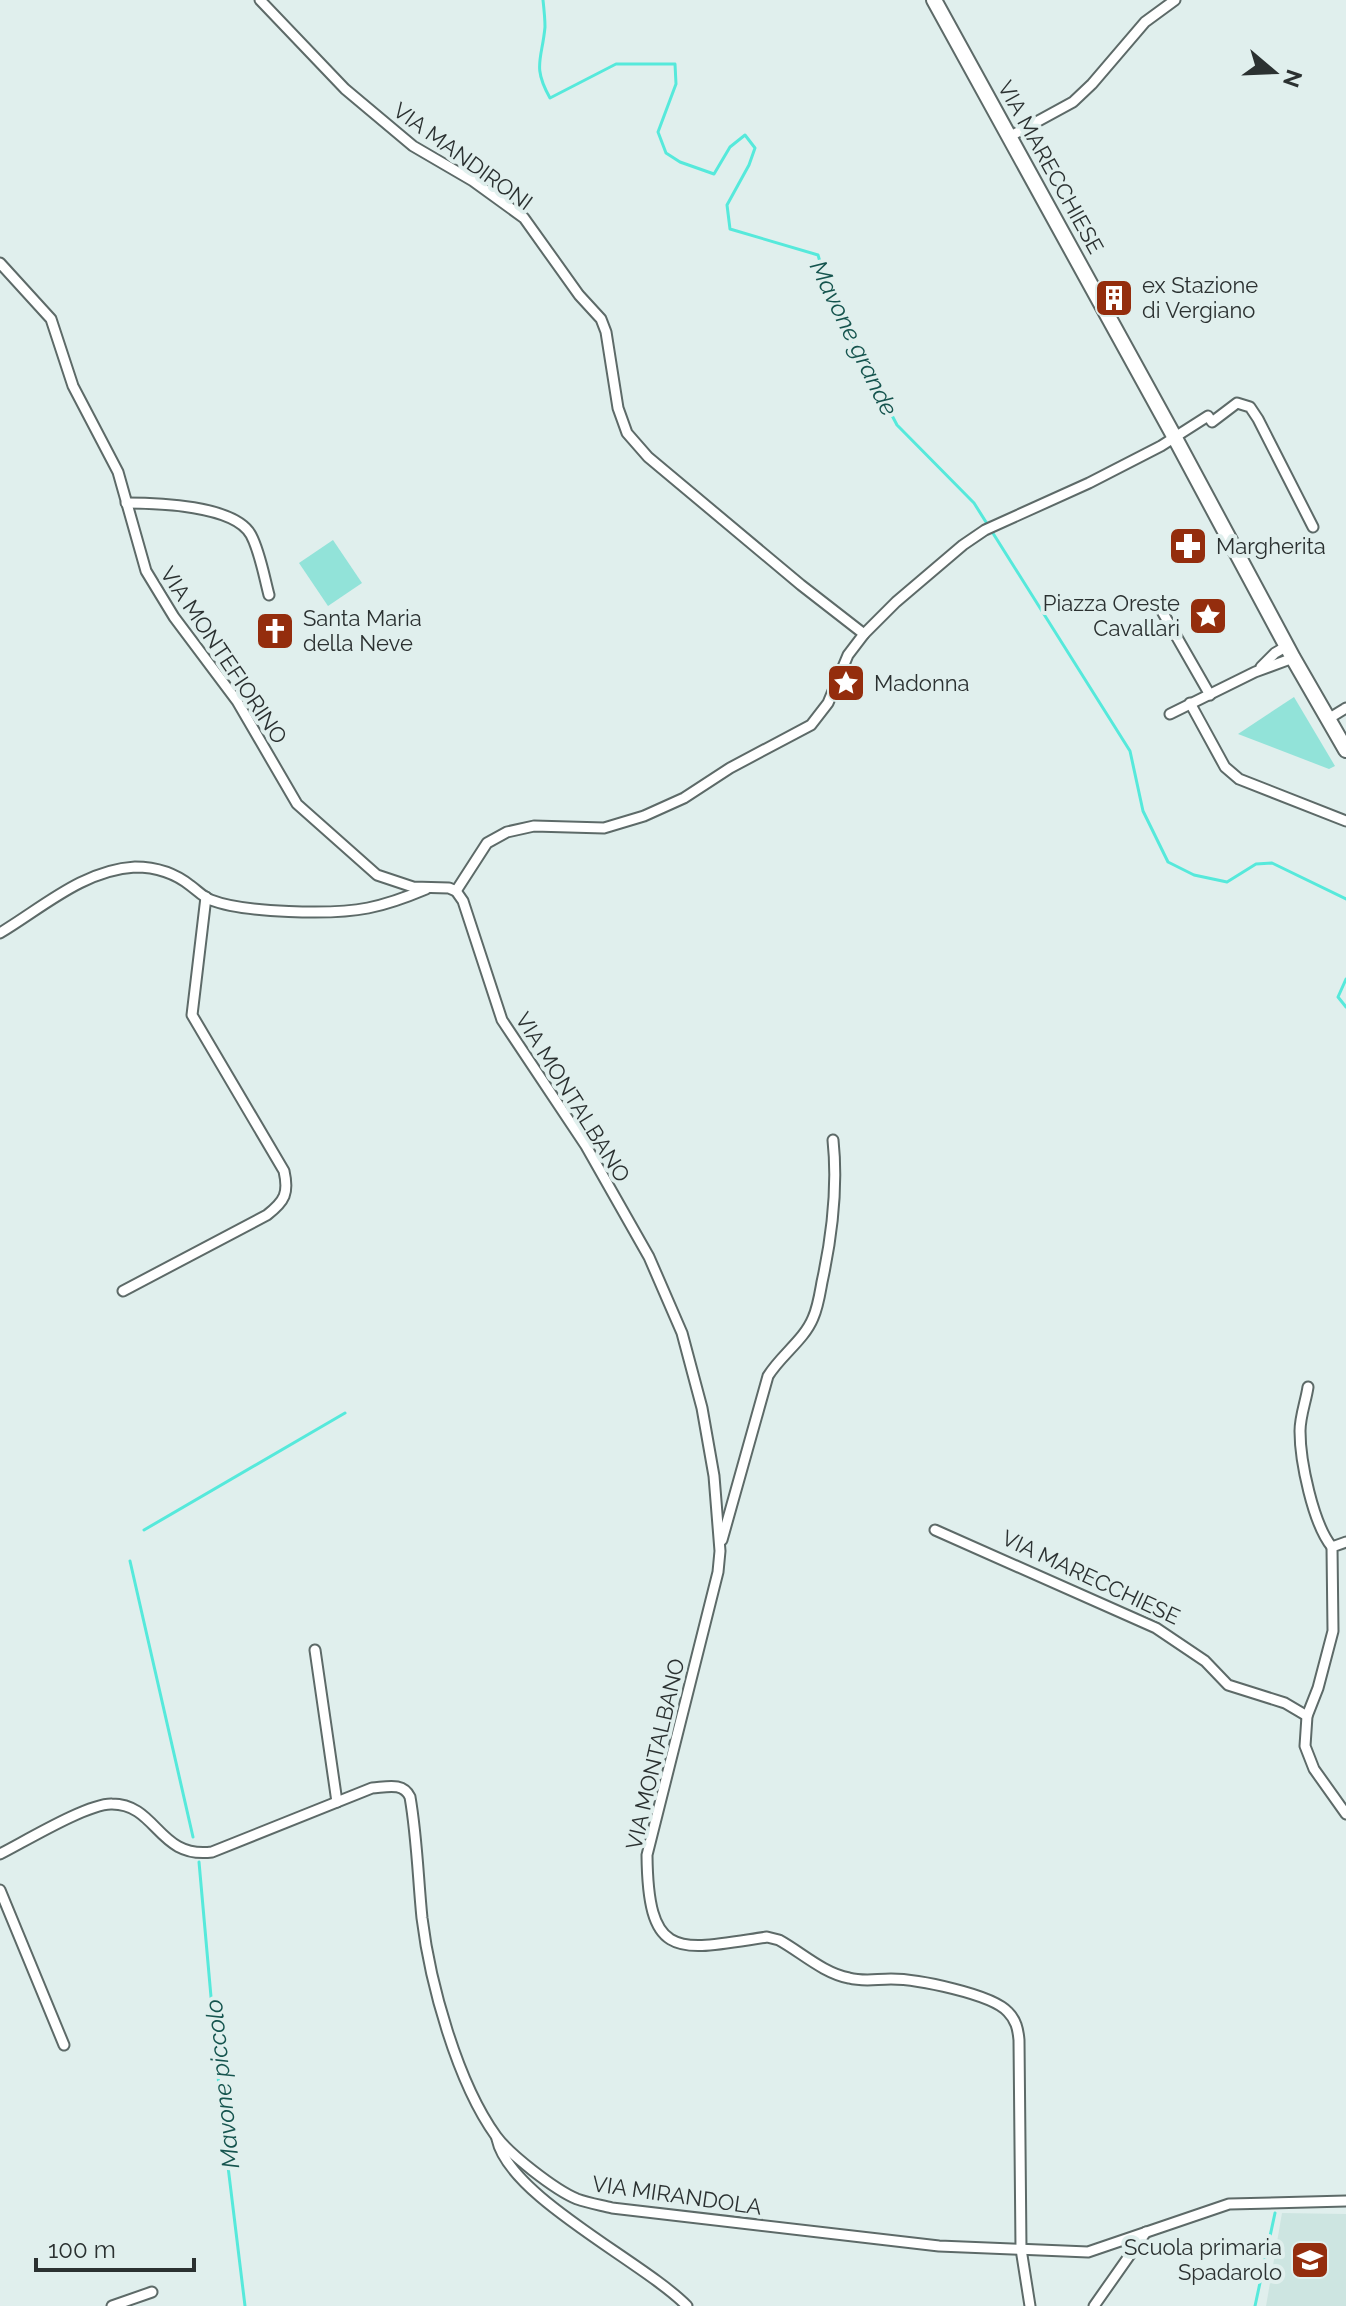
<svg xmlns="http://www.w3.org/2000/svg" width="1346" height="2306" viewBox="0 0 1346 2306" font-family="Raleway,sans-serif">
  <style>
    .built { fill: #cde5e1 }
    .green { fill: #92e3d9 }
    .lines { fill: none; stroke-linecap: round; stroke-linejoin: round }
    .stream { stroke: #56e9db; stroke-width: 3 }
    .minor-casing { stroke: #5d6a68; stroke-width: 13 }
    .primary-casing { stroke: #5d6a68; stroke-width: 18 }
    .minor { stroke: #fff; stroke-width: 9 }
    .primary { stroke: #fff; stroke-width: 14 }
    .labels { text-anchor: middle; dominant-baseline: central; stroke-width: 8; stroke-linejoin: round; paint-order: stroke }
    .street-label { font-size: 22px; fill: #2b3131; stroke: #e0efed }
    .poi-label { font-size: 22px; fill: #2b3131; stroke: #e0efed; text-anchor: start }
    .water-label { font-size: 24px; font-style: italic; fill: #15544e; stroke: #e0efed }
  </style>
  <rect width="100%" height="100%" fill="#e0efed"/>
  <path class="built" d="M 1282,2213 L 1346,2214 L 1346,2306 L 1266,2306 Z"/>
  <g class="green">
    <path d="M 333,540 L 362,583 L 328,606 L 299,563 Z"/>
    <path d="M 1294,697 L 1335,766 L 1329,769 L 1238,734 Z"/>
  </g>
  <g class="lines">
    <g class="stream">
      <path d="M 543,0 C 544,9 545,18 545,27 C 542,60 532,66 550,98 L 616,64 L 675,64 L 676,84 L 658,132 L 666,153 L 680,162 L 714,174 L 730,147 L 745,135 L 755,148 L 749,165 L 727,205 L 730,229 L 818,255 L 831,299 L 897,425 L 974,503 L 1130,751 L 1143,811 L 1168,862 L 1194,875 L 1227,882 L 1256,864 L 1272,863 L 1346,899"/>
      <path d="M 1346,979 L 1338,997 L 1346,1007"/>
      <path d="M 144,1530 L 345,1413"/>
      <path d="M 130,1561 L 193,1837"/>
      <path d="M 199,1862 L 221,2109 L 245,2306"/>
      <path d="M 1255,2306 L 1275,2213"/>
    </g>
    <defs>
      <g id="minor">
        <path d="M 260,0 L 345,89 L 413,146 L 473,181 L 524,218 L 579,295 L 601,319 L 606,332 L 618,408 L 627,433 L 648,457 L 801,585 L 864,634"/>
        <path d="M 1009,137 L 1073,102 L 1092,84 L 1145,22 L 1175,0"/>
        <path d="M 0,263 L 51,319 L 73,386 L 118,472 L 146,571 L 174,617 L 237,701 L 297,804 L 377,875 L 413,887 L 449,888 L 456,891"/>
        <path d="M 126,503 C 156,503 235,505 251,535 C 260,552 264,576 269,595"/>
        <path d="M 1159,606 L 1210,695"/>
        <path d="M 1261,667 L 1275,653 L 1287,646"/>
        <path d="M 1190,703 L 1225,767 L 1239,779 L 1346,821"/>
        <path d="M 1170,714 L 1255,672 L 1293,658"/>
        <path d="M 1328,719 L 1346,708"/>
        <path d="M 456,891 L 463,901 L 502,1020 L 586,1146 L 649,1257 L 682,1333 L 702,1408 L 714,1476 L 720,1551 L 718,1572 L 647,1855 C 648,1963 679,1950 767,1937 L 779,1940 C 801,1952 823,1973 849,1978 C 864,1982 876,1979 891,1979 C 917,1979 992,1994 1008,2012 C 1016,2020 1018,2029 1019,2040 L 1021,2249 L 1030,2306"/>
        <path d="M 456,891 L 487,843 L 507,832 L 534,826 L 604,828 L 644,816 L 684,798 L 730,768 L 811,725 L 828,703 L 848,655 L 864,634 L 896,602 L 963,545 L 985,530 L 1089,483 L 1161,446 L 1208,416 L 1212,422 L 1237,403 L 1250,407 L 1258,419 L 1313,527"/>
        <path d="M 0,933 C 42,908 83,870 135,867 C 156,867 175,873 191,886 C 198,891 203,897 211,900 C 244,913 333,915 368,908 C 388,904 407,897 426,889"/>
        <path d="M 123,1291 L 267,1215 C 285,1201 289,1193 284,1171 L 192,1015 L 206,897"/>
        <path d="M 1308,1387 C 1306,1401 1300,1416 1300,1431 C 1300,1461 1313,1524 1332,1547"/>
        <path d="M 935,1530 L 1156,1628 L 1205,1661 L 1228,1685 L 1285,1703 L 1307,1716"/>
        <path d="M 722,1540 L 768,1376 C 781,1355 804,1340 813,1318 C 818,1307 820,1293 822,1282 C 832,1236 838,1187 833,1140"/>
        <path d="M 1346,1542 L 1332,1547 L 1333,1631 L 1318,1688 L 1307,1716 L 1305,1746 L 1314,1769 L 1346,1814"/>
        <path d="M 315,1650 L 337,1802"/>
        <path d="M 0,1854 C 24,1842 88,1803 112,1804 C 157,1804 158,1859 212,1852 L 372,1788 C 387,1787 403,1782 410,1797 C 417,1837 418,1878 422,1918 C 430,1983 457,2082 496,2136 C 509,2154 555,2190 577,2199 C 588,2203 600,2205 612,2208 L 939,2246 L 1088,2252 L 1229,2204 L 1346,2201"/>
        <path d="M 0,1890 L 64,2045"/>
        <path d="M 497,2139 C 509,2197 644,2262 687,2306"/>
        <path d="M 112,2306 L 152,2292"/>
        <path d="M 1094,2306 L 1146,2232"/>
      </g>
      <path id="primary" d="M 934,0 L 1175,438 L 1293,658 L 1346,750"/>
    </defs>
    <use href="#minor" class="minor-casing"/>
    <use href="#primary" class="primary-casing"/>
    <use href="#minor" class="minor"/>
    <use href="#primary" class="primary"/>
  </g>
  <defs>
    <symbol id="building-square" viewBox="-11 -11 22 22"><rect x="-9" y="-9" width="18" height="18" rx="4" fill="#942d0d" stroke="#e0efed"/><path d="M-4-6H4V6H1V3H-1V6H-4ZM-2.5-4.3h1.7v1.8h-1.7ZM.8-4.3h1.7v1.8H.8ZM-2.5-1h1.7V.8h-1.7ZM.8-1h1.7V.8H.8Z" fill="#fff"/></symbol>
    <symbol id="pharmacy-square" viewBox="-11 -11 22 22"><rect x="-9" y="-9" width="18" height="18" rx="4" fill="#942d0d" stroke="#e0efed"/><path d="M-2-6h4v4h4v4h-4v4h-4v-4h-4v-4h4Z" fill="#fff"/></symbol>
    <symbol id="sight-square" viewBox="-11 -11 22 22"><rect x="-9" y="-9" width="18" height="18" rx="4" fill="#942d0d" stroke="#e0efed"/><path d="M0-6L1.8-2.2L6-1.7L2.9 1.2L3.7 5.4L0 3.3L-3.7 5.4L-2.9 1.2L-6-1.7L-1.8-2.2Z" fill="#fff"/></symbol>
    <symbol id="church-square" viewBox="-11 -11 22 22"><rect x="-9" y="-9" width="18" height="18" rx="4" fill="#942d0d" stroke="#e0efed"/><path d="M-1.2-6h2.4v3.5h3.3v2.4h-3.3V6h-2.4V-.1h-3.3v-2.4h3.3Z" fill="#fff"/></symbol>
    <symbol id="school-square" viewBox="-11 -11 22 22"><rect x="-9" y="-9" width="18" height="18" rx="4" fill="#942d0d" stroke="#e0efed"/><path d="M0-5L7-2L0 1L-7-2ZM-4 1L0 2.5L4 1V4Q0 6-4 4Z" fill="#fff"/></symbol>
  </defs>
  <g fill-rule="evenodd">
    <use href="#building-square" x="1092" y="276" width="44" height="44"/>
    <use href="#pharmacy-square" x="1166" y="524" width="44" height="44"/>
    <use href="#sight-square" x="1186" y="594" width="44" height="44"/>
    <use href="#church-square" x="253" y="609" width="44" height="44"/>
    <use href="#sight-square" x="824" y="661" width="44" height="44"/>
    <use href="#school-square" x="1288" y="2238" width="44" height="44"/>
  </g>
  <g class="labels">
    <g class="street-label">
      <text transform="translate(463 156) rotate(36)">VIA MANDIRONI</text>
      <text transform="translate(1051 167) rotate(61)">VIA MARECCHIESE</text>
      <text transform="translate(224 655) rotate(56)">VIA MONTEFIORINO</text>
      <text transform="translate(573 1097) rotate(58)">VIA MONTALBANO</text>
      <text transform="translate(1091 1577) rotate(25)">VIA MARECCHIESE</text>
      <text transform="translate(655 1754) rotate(-77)">VIA MONTALBANO</text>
      <text transform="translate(677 2195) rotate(8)">VIA MIRANDOLA</text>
    </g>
    <g class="poi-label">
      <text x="1142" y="285">ex Stazione<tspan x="1142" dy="25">di Vergiano</tspan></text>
      <text x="1216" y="546">Margherita</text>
      <text x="1180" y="603" text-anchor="end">Piazza Oreste<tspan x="1180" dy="25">Cavallari</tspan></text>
      <text x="303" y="618">Santa Maria<tspan x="303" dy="25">della Neve</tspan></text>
      <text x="874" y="683">Madonna</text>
      <text x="1282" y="2247" text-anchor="end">Scuola primaria<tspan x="1282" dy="25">Spadarolo</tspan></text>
    </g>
    <g class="water-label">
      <text transform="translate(854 338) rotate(64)">Mavone grande</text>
      <text transform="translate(222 2084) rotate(-96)">Mavone piccolo</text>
    </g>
  </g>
  <g transform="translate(1274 72) rotate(109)" stroke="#e0efed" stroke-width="6" paint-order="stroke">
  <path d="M0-6L14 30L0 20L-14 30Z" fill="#2b3131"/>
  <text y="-12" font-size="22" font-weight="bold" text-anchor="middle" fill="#2b3131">N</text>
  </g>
  <path d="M36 2258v12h158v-12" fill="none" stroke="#2b3131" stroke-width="4"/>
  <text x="48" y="2258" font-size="24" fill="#2b3131" stroke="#e0efed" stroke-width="6" paint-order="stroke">100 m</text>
</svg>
